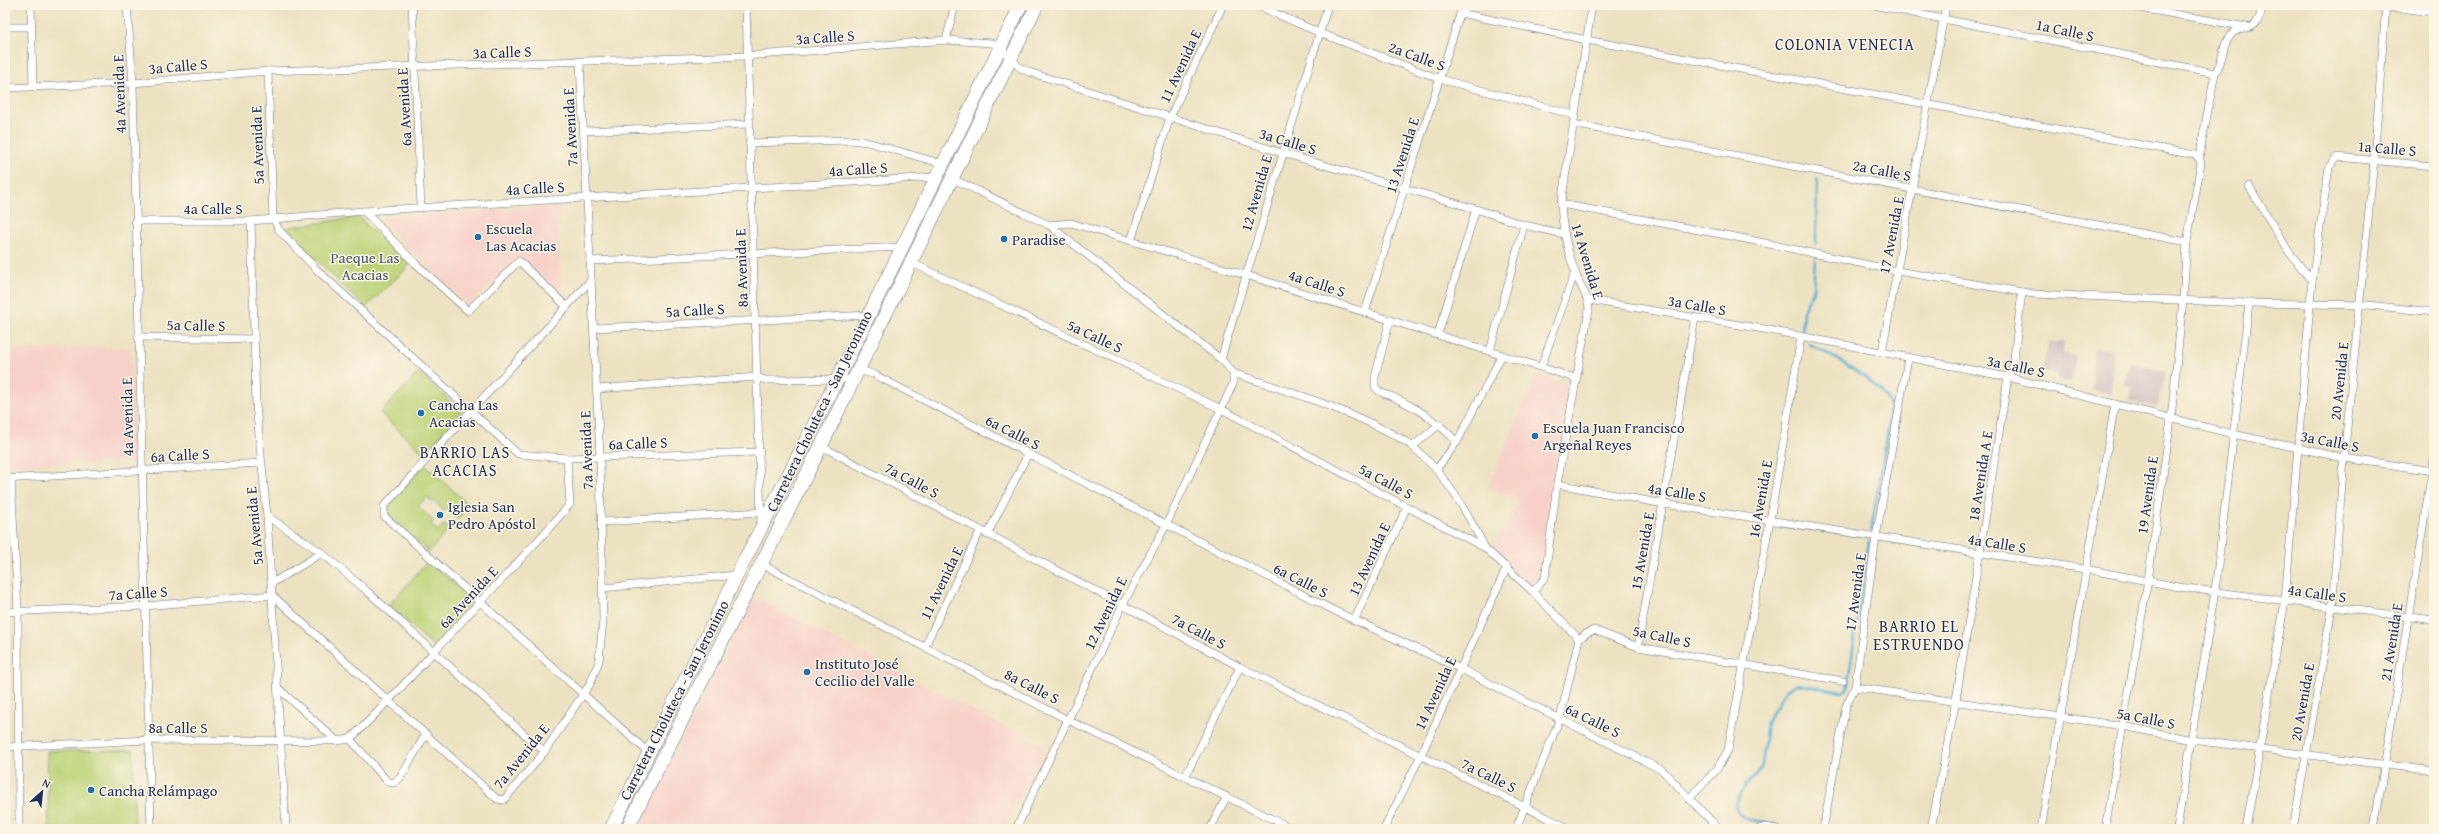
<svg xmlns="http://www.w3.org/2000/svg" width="2439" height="834" viewBox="0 0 2439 834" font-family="'Gentium Book Plus',serif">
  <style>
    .built { fill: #f7d1c9 }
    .industrial { fill: #d2bfc1 }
    .green { fill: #bcd377; stroke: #6c816a }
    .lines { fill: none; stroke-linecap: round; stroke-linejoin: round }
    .stream { stroke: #58aed5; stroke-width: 2.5 }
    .street-casing { stroke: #646e81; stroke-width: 8 }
    .highway-casing { stroke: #646e81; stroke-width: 14 }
    .street { stroke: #fff; stroke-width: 7 }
    .highway { stroke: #fff; stroke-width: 13 }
    .poi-dot { fill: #1f6fb2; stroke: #fcf5e5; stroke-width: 1.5 }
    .labels { text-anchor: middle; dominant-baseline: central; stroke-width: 3; stroke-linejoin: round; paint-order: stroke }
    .street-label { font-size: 15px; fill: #1b2f5e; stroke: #fcf5e5 }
    .poi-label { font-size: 15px; fill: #1b2f5e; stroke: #fcf5e5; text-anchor: start }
    .park-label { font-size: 15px; fill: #435864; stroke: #fcf5e5 }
    .neighbourhood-label { font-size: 16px; letter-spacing: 1px; fill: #1b2f5e; stroke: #fcf5e5 }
  </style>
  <rect width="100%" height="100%" fill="#fcf5e5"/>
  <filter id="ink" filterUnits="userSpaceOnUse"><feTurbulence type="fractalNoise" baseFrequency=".025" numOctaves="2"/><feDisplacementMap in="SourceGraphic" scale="8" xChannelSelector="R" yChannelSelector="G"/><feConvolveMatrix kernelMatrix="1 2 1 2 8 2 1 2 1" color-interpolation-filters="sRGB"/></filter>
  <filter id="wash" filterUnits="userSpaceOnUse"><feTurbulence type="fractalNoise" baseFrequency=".012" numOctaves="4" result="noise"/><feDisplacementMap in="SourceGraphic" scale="16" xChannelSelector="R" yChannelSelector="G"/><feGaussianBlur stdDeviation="0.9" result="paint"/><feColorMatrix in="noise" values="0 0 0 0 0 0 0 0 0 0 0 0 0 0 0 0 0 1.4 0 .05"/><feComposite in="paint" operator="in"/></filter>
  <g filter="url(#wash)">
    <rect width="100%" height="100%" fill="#ece2c1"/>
    <g class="built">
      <path d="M 558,205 L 561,295 L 520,256 L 469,305 L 378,218 Z"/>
      <path d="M 131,347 L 134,462 L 5,465 L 5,350 Z"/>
      <path d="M 1536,375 L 1569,385 L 1549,499 L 1542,574 L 1532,584 L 1491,547 L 1512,518 L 1518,500 L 1488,487 Z"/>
      <path d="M 753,597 L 1046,748 L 1004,829 L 637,829 Z"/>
    </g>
    <g class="industrial">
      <path d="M 2064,341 L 2063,353 L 2076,357 L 2072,382 L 2058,381 L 2057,374 L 2042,371 L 2049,342 Z"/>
      <path d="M 2093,348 L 2113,350 L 2112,394 L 2092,390 Z"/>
      <path d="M 2130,363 L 2166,372 L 2157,408 L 2129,401 L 2132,387 L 2125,385 Z"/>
    </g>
    <g class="green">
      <path d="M 358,217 L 410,265 L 365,308 L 285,228 Z"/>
      <path d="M 419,372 L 461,412 L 424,454 L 380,413 Z"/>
      <path d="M 425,465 L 470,506 L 458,519 L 447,508 L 443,511 L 435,501 L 433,503 L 427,497 L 418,506 L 433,521 L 431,524 L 437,531 L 444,524 L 449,529 L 429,552 L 388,515 L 390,504 Z"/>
      <path d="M 428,561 L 473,600 L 433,646 L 389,605 Z"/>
      <path d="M 133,750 L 135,829 L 49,829 L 47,751 Z"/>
    </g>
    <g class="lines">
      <g class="stream">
        <path d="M 1816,243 L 1817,179"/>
        <path d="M 1802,330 L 1803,311 L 1813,291 L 1815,259"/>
        <path d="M 1810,344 C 1828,354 1885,384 1890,405 C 1890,409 1890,413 1890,417 L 1871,531"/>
        <path d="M 1778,826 C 1759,816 1743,828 1735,805 L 1745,786 L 1755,777 L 1762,766 L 1767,722 L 1786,690 L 1797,684 L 1842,692 L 1847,689 L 1869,540"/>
      </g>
    </g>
  </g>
  <g filter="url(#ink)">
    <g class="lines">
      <defs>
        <g id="street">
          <path d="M 31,5 L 33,86"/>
          <path d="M 127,5 L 133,83 L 151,829"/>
          <path d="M 412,5 L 421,208"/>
          <path d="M 746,5 L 761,522"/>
          <path d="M 1256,5 L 1320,33 L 1440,79 L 1574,115"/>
          <path d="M 1873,5 L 2215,73 C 2224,62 2221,47 2230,36 C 2244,19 2255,41 2263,5"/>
          <path d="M 2123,5 L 2247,27"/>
          <path d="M 2370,5 L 2434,12"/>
          <path d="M 1460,13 L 1587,40 L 2195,155 L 2199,158 L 2201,163 L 2187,242 L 2183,300 L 2171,419 L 2148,580 L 2105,829"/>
          <path d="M 5,27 L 32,27"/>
          <path d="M 946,40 L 955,5"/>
          <path d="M 268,71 L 273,218 L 279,230 L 316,269 L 518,454 L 567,458 L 760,452"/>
          <path d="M 5,88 L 133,83 L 268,71 L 746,56 L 946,40 L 992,43 L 1000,47 L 1019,67 L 1029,72 L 1282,153 L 1476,209 L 1524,225 L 1564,234"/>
          <path d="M 1573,124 L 2187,242"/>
          <path d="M 583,131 L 748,124"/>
          <path d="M 749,143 L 850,140 L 867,142 L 943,164"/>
          <path d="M 2199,158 L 2215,73"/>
          <path d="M 951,178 L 1049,225 L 1071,223 L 1246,275 L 1575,378"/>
          <path d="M 2249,186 L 2289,252 L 2312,281"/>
          <path d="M 1561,204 L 1741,238 L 1897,271 L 2034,294 L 2246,303 L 2368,305 L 2434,312"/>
          <path d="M 364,211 L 415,263 L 468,311 L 519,261 L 567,307"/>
          <path d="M 135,221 L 251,221 L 364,211 L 936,177"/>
          <path d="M 251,221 L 256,405 L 267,516 L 286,829"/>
          <path d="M 1131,241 L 1170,117 L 1223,5"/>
          <path d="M 590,261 L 903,247"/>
          <path d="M 910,262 L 1221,409 L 1485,548 L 1533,592 L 1579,639"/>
          <path d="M 591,280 L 384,506 L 384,516 L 650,754"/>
          <path d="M 1589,300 L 1764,329 L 2008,377 L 2233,434 L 2344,458 L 2434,471"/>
          <path d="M 1365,312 L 1463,5"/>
          <path d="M 1390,320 L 1375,377 L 1375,387 L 1380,392 C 1409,402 1435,419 1457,442"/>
          <path d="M 594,328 L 870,315"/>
          <path d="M 1438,334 L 1476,209"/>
          <path d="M 138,337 L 254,339"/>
          <path d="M 1490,351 L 1524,225"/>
          <path d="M 1882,352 L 1946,5"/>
          <path d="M 1221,359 L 1328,5"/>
          <path d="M 1541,367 L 1575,272"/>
          <path d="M 858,370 L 873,374 L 1337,612 L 1461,669 L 1662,770 L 1719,829"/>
          <path d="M 1233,373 C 1279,388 1326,403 1370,423 C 1385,430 1401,437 1413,447 C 1446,474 1466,511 1485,548"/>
          <path d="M 597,389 L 757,377 L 765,380 L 854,379"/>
          <path d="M 821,446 L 1240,667 L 1570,829"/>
          <path d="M 1413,446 L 1440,424"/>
          <path d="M 1436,470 L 1457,442 L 1502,355"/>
          <path d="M 11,478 L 18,611 L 19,829"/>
          <path d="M 5,479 L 261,463"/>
          <path d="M 1557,484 L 1664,504 L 2085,569 L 2179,587 L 2434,620"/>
          <path d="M 267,516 L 322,553 L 367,591 L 535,744 L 545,751"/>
          <path d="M 602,522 L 761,512"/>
          <path d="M 987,535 L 1028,454"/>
          <path d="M 761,564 L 1068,720 L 1293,829"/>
          <path d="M 272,583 L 322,553"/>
          <path d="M 603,588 L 737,575"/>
          <path d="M 1533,592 L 1545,578 L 1557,484 L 1589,310 C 1589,296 1579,285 1575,272 C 1567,250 1562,227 1561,204 L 1592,5"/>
          <path d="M 5,612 L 144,606 L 272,595 L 497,799 L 504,800 L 545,751 L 590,684 L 599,661 L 603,620 L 600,457 L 580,63"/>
          <path d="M 1354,621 L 1407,507"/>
          <path d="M 1579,639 L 1587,633 L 1594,630 L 1638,647 L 1843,681"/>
          <path d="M 925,646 L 980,531"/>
          <path d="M 1638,647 L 1695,318"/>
          <path d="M 1855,687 L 2123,726 L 2192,740 L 2434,771"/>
          <path d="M 278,688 L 337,741"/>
          <path d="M 350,739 C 396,696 436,648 480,602 C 511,570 541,538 570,504 L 567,458"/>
          <path d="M 350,739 L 388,782 L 394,783 L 400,778 L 426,734"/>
          <path d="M 5,747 L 148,740 L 337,741 L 350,739"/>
          <path d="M 1185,777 L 1240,667"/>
          <path d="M 1689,799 L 1717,769 L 1728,750 L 1770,520 L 1801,337"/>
          <path d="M 1016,829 L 1123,604 L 1166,525 L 1233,384 L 1233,373 L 1223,361 L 1049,225"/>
          <path d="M 1210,829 L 1226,798"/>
          <path d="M 1384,829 L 1421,755 L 1507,567"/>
          <path d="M 1516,829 L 1560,718 L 1579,639"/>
          <path d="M 1759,829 L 1765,827 L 1777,829"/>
          <path d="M 1823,829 L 1846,706 L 1855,687 L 1876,537 L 1908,358"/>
          <path d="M 1931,829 L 1956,700 L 2008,377 L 2013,366 L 2022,292"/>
          <path d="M 2041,829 L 2115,404"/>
          <path d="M 2177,829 L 2215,591 L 2249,303"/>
          <path d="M 2246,829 L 2285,601 L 2312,281 L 2329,167 L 2337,157 L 2434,166"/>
          <path d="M 2293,829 L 2332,609 L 2344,458 L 2374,160 L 2386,5"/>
          <path d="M 2374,829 L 2434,459"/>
        </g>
        <g id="highway">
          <path d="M 611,829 L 737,575 L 838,378 L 1021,5"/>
          <path d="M 627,829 L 821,446 L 1037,5"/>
        </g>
      </defs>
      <use href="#street" class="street-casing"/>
      <use href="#highway" class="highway-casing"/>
      <use href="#street" class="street"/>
      <use href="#highway" class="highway"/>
    </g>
  </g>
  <g class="poi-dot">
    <circle cx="478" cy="237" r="4"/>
    <circle cx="1004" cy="239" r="4"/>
    <circle cx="421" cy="413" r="4"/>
    <circle cx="1535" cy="436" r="4"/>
    <circle cx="440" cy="515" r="4"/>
    <circle cx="807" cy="672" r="4"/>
    <circle cx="91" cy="790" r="4"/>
  </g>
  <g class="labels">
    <g class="street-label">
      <text transform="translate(2065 30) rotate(12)">1a Calle S</text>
      <text transform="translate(825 37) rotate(-4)">3a Calle S</text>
      <text transform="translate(502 52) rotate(-2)">3a Calle S</text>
      <text transform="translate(1417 56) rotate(20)">2a Calle S</text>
      <text transform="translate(178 66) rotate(-5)">3a Calle S</text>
      <text transform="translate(1180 66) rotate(-65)">11 Avenida E</text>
      <text transform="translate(119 94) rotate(-92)">4a Avenida E</text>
      <text transform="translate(404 107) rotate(-93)">6a Avenida E</text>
      <text transform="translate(570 127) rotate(-93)">7a Avenida E</text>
      <text transform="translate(1288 141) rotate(17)">3a Calle S</text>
      <text transform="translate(257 145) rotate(-92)">5a Avenida E</text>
      <text transform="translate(2387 148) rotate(5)">1a Calle S</text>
      <text transform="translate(1402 155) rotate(-72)">13 Avenida E</text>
      <text transform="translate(858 169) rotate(-4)">4a Calle S</text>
      <text transform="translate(1882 170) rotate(11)">2a Calle S</text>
      <text transform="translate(535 188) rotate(-3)">4a Calle S</text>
      <text transform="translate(1256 193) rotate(-74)">12 Avenida E</text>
      <text x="213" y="208">4a Calle S</text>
      <text transform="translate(1891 235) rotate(-79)">17 Avenida E</text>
      <text transform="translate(1588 261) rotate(73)">14 Avenida E</text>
      <text transform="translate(741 268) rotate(-92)">8a Avenida E</text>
      <text transform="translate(1317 283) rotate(18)">4a Calle S</text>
      <text transform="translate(1697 305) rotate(10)">3a Calle S</text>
      <text transform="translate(695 310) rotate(-3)">5a Calle S</text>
      <text transform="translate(196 325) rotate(1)">5a Calle S</text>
      <text transform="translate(1095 336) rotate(25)">5a Calle S</text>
      <text transform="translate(2016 366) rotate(12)">3a Calle S</text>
      <text transform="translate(2339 381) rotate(-84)">20 Avenida E</text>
      <text transform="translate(819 411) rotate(-64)">Carretera Choluteca - San Jeronimo</text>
      <text transform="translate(127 417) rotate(-91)">4a Avenida E</text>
      <text transform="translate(1013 432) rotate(27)">6a Calle S</text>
      <text transform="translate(2330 441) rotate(11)">3a Calle S</text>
      <text transform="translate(638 443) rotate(-2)">6a Calle S</text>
      <text transform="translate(586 450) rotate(-92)">7a Avenida E</text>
      <text transform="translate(180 455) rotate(-3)">6a Calle S</text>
      <text transform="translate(1980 476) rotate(-81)">18 Avenida A E</text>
      <text transform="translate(912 480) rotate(28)">7a Calle S</text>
      <text transform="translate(1386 481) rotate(28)">5a Calle S</text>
      <text transform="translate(1677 492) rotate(9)">4a Calle S</text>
      <text transform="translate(2147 495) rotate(-82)">19 Avenida E</text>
      <text transform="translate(1760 499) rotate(-80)">16 Avenida E</text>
      <text transform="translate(254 526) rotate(-95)">5a Avenida E</text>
      <text transform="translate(1997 543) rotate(9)">4a Calle S</text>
      <text transform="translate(1642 551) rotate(-80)">15 Avenida E</text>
      <text transform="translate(1369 559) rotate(-65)">13 Avenida E</text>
      <text transform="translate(1301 580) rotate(27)">6a Calle S</text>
      <text transform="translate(941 583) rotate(-64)">11 Avenida E</text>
      <text transform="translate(1855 592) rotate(-82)">17 Avenida E</text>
      <text transform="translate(138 593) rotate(-4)">7a Calle S</text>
      <text transform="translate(2317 593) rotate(8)">4a Calle S</text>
      <text transform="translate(468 597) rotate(-47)">6a Avenida E</text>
      <text transform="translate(1105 613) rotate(-64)">12 Avenida E</text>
      <text transform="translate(1199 631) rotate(28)">7a Calle S</text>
      <text transform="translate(1662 636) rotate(12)">5a Calle S</text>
      <text transform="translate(2391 642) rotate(-81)">21 Avenida E</text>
      <text transform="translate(1032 686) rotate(27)">8a Calle S</text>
      <text transform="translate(1435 693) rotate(-65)">14 Avenida E</text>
      <text transform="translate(674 700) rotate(-63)">Carretera Choluteca - San Jeronimo</text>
      <text transform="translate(2302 702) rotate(-80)">20 Avenida E</text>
      <text transform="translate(2146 718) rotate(11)">5a Calle S</text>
      <text transform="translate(1593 720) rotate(26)">6a Calle S</text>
      <text x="178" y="727">8a Calle S</text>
      <text transform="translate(521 756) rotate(-51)">7a Avenida E</text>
      <text transform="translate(1489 775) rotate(26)">7a Calle S</text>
    </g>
    <g class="poi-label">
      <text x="486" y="228">Escuela<tspan x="486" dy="17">Las Acacias</tspan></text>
      <text x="1012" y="239">Paradise</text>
      <text x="429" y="404">Cancha Las<tspan x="429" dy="17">Acacias</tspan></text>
      <text x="1543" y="427">Escuela Juan Francisco<tspan x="1543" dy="17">Argeñal Reyes</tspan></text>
      <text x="448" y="506">Iglesia San<tspan x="448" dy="17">Pedro Apóstol</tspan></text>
      <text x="815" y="663">Instituto José<tspan x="815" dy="17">Cecilio del Valle</tspan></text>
      <text x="99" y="790">Cancha Relámpago</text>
    </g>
    <g class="park-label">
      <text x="365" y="257">Paeque Las<tspan x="365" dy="17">Acacias</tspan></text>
    </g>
    <g class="neighbourhood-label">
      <text x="1845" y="44">COLONIA VENECIA</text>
      <text x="465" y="452">BARRIO LAS<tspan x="465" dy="18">ACACIAS</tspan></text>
      <text x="1919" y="626">BARRIO EL<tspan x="1919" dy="18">ESTRUENDO</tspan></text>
    </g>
  </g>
  <rect width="2439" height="834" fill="none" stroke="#fcf5e5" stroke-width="20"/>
  <g transform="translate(42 792) rotate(27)" stroke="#fcf5e5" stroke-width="3" paint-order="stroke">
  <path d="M0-3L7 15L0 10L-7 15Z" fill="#1b2f5e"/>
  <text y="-6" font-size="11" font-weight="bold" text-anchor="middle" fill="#1b2f5e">N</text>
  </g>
</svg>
